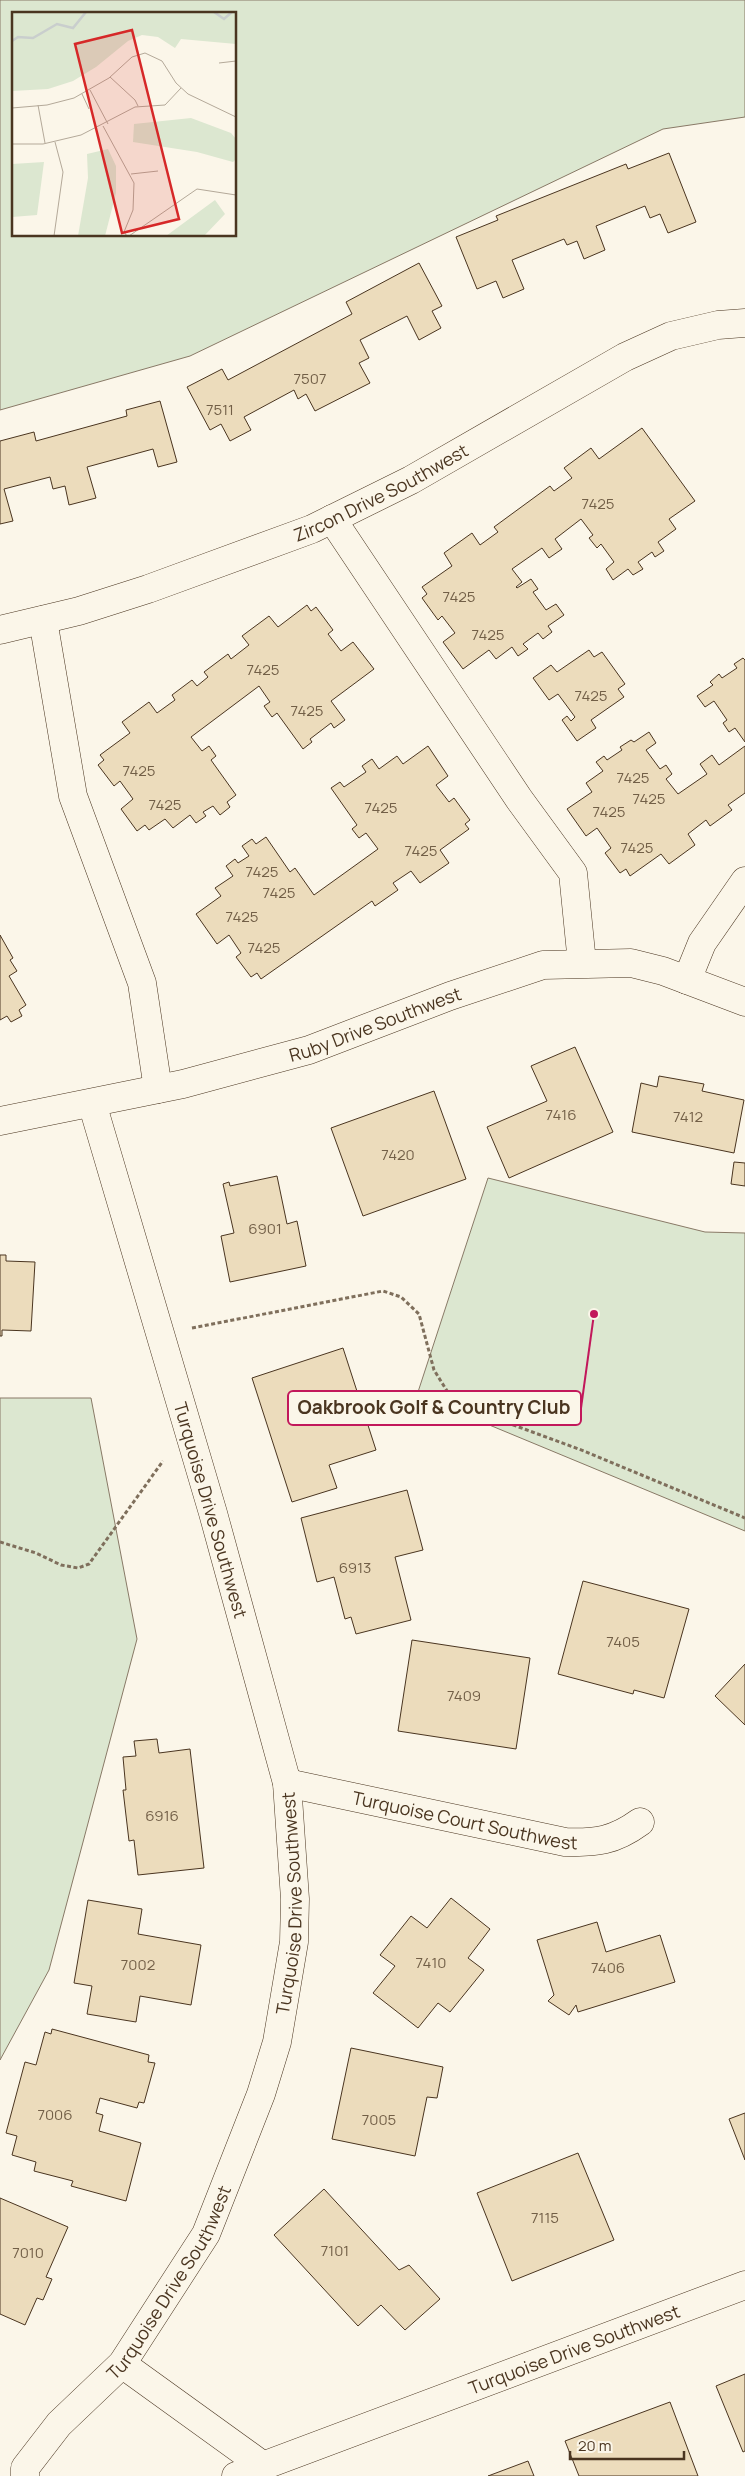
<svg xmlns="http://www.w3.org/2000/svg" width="745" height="2476" font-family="Manrope,sans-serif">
<rect width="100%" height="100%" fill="#fbf6e9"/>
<path fill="#dce7d0" stroke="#887966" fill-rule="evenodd" d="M0,0H745V117L663,129L190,356L0,410ZM14,14H235V235H14Z
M488,1178L705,1232L745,1233V1531L417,1395Z
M0,1398H91L137,1639L49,1970L0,2060Z"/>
<path fill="#ecdcbc" stroke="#4a3520" d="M669,153L696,222L668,233L660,214L650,218L645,206L596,226L605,250L584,259L577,241L567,245L564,239L512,260L524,289L503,298L496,281L477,289L456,237L498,220L496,216L626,164L628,169Z
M419,263L442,306L432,311L441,328L419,340L407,316L360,340L369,358L359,363L370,383L315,411L306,394L298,399L294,390L244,417L251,430L230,441L221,424L210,430L187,387L222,369L228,380L352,314L346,302Z
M160,401L177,462L158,467L153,449L87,467L96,498L69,505L65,486L53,489L50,477L4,489L13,521L0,524V441L34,432L36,441L127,416L126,410Z
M642,428L695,501L669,519L676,529L658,542L664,551L655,557L652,552L638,562L643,569L633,575L628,569L613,580L606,569L614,562L601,544L597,548L589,538L593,535L581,519L555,539L562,549L549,558L542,548L512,569L522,582L516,587L517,588L531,579L538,589L533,592L546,610L556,604L564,615L548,626L552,632L543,639L538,633L523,644L528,649L518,656L512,647L496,659L489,650L463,669L443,642L455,633L442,616L438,620L422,598L427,594L422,587L452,566L444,553L472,533L480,545L498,532L494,527L550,486L554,491L572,478L564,468L591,448L599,459Z
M307,605L311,611L316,607L333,630L328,634L341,651L353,642L374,669L331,701L345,720L334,728L331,723L310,739L312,742L303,749L277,713L272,717L264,706L270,702L259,686L191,737L202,751L209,746L216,756L211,760L236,795L227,802L230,807L220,815L213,806L203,812L206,816L196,823L190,815L173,828L165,819L149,830L145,825L137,831L121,809L133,799L120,781L114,786L98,765L104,760L100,755L130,733L122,722L149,702L157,713L175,700L172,695L192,680L197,686L208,677L204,672L228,654L231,659L249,645L242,636L269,616L278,627Z
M589,650L594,657L602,652L625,684L618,689L624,697L591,720L596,728L577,741L562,720L567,716L571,721L575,717L558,694L549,700L533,678L551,665L557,672Z
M743,658L745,660V742L735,728L729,732L723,723L727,720L714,701L705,707L697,696L713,685L710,682L719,674L722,678L737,668L734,664Z
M649,732L656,743L646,750L660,769L666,765L672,774L666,779L678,794L707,774L700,764L712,755L719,765L745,746V793L728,805L732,810L710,826L706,820L688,834L695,845L669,864L661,854L630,876L626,869L620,873L605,853L611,848L597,828L586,836L567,809L592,792L586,783L603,771L596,762L604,756L607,760L622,750L620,747L631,740L634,742Z
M428,746L448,776L436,785L449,802L454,798L470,820L465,824L469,829L440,850L449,863L420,883L411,871L393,883L398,890L375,906L372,901L261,979L257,973L251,977L236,957L241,953L229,935L217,944L196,914L221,896L215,888L233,876L226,866L235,859L238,863L249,856L242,846L252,839L256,844L266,837L290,872L295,868L314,895L378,849L366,833L359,838L352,829L357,825L331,788L340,782L344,787L366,772L362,766L372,759L379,769L397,756L403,764Z
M0,935L13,958L10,960L17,971L9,976L26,1005L19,1010L22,1016L11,1022L7,1016L0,1020Z
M575,1047L613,1132L509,1178L487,1127L547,1101L531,1066Z
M659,1076L704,1084L702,1091L744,1100L734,1153L632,1132L641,1083L657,1087Z
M434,1091L466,1179L363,1216L331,1128Z
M734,1162L745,1163V1186L731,1184Z
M277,1176L287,1224L297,1221L306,1266L230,1282L221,1236L234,1233L223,1184L229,1182L230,1186Z
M0,1255H6V1261L35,1262L31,1331L2,1330V1336H0Z
M343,1348L376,1450L329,1465L337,1488L292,1502L252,1378Z
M407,1490L423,1550L395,1557L411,1620L356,1634L351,1617L345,1619L334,1577L317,1582L301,1518Z
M583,1581L689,1609L664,1698L634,1690L633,1694L558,1674Z
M412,1640L530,1658L516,1749L398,1731Z
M745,1664V1725L715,1696Z
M157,1739L159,1753L190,1749L204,1868L138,1875L134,1840L129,1841L123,1790H126L123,1757L136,1756L134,1741Z
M451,1898L490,1929L468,1958L484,1970L450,2012L438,2003L418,2028L373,1993L395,1966L380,1955L411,1916L427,1928Z
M88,1900L142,1909L138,1934L201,1945L191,2005L140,1996L136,2022L87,2014L92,1986L74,1983Z
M597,1922L606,1952L660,1935L675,1982L578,2012L576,2005L569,2015L548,2001L554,1995L537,1940Z
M52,2029L149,2055L148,2062L155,2063L144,2103L139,2102L137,2108L100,2098L96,2113L103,2115L99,2131L141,2143L126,2201L71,2186L73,2181L34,2171L36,2162L12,2155L17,2136L6,2133L25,2062L36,2065L45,2032L51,2034Z
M351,2048L443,2067L437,2098L427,2097L415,2156L332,2139Z
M745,2113V2160L729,2119Z
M578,2153L614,2240L512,2281L477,2193Z
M324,2189L399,2270L409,2265L440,2299L405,2330L381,2305L358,2326L274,2235Z
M0,2198L68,2227L46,2277L52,2279L43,2300L37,2298L25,2325L0,2314Z
M745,2374V2451L743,2452L716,2386Z
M670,2402L698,2476H579L565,2441Z
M528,2461L534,2476H488Z"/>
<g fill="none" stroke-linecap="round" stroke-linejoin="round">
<g stroke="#4a3520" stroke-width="29">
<g id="minor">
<path d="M332,519L519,799L573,873L582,963"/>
<path d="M43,620L73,796L142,983L158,1089"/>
<path id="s1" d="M0,630L79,611L148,589L312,529L411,480L625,357L671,336L718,325L745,323"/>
<path d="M687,980L702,943L745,881"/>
<path id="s2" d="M0,1121L183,1084L309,1050L450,996L543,965L631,963L663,971L745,1002"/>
<path id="s3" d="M287,1783L565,1842C596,1843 614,1841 640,1822"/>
<path d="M122,2364L262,2465"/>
<path id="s4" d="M25,2476V2468L59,2424L122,2364L206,2234L261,2094L277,2042L294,1942L295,1899L287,1783L213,1513L92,1103"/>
<path id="s5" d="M236,2476L745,2285"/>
</g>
</g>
<path stroke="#7f6f5c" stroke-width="3" stroke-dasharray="4 2.5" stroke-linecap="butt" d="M192,1328L383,1291L401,1297L419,1314L434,1370L452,1399L470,1409L584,1451L745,1518
M0,1542L36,1553L61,1565L78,1568L89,1564L163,1461"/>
<use href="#minor" stroke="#fbf6e9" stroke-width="28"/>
</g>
<g text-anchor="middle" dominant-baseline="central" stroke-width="4" stroke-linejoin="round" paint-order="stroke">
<g font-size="15" fill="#725f47">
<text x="310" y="378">7507</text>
<text x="220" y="409">7511</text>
<text x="598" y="503">7425</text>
<text x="459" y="596">7425</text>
<text x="488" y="634">7425</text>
<text x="263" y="669">7425</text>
<text x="591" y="695">7425</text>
<text x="307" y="710">7425</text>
<text x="139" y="770">7425</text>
<text x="633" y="777">7425</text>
<text x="649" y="798">7425</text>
<text x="165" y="804">7425</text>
<text x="381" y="807">7425</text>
<text x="609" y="811">7425</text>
<text x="637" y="847">7425</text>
<text x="421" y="850">7425</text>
<text x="262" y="871">7425</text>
<text x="279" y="892">7425</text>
<text x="242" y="916">7425</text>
<text x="264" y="947">7425</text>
<text x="561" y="1114">7416</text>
<text x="688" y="1116">7412</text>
<text x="398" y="1154">7420</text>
<text x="265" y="1228">6901</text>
<text x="355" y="1567">6913</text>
<text x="623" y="1641">7405</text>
<text x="464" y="1695">7409</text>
<text x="162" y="1815">6916</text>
<text x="431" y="1962">7410</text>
<text x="138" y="1964">7002</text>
<text x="608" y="1967">7406</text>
<text x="55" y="2114">7006</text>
<text x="379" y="2119">7005</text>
<text x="545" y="2217">7115</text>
<text x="335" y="2250">7101</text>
<text x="28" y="2252">7010</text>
</g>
<g font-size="18" fill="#4a3520" stroke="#fbf6e9">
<text stroke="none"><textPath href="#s1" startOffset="406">Zircon Drive Southwest</textPath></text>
<text stroke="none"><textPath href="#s2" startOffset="388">Ruby Drive Southwest</textPath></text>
<text transform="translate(211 1510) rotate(74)">Turquoise Drive Southwest</text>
<text stroke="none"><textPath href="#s3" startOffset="182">Turquoise Court Southwest</textPath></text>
<text stroke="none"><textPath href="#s4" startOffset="650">Turquoise Drive Southwest</textPath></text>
<text stroke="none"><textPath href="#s4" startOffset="245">Turquoise Drive Southwest</textPath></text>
<text stroke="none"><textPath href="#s5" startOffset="361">Turquoise Drive Southwest</textPath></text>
</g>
</g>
<g transform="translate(12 12)">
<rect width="224" height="224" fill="#fbf6e9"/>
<path d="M0,0H224V32L169,27L163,36L146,25L130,23L116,29L84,55L61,69L36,77L0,79ZM179,106L219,121L224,127V147L221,150L185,140L121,130L122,112ZM96,137L104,154V181L93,224H66L76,166L75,142ZM32,150L25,203L0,205V152ZM203,188L213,202L192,224H154Z" fill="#dce7d0"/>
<path fill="none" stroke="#c9cecd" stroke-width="2.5" d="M202,0L212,7L220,0M0,29L6,25L21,26L45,12L61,16L74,0"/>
<path fill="none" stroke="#b4a999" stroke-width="1" d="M207,51L224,49M98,65L123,88L126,94M78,78L96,112M70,82L77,97M26,93L33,131M0,96L35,93L62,86L97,66L120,45L133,41L150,49L164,71L176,82L224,105M91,114L122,171L121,198L112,220L115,224M0,132H31L69,123L123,95L153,93L169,76M119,162L146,159M42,224L51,160L43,130M117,224L185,177L224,183"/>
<path fill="#d62828" fill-opacity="0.15" stroke="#d62828" stroke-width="2.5" d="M120,18L167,207L110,221L63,32Z"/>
<rect width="224" height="224" fill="none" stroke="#4a3520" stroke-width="2.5"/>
</g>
<path fill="none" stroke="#c2185b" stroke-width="2" d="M594 1314L581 1408"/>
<circle fill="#c2185b" stroke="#fbf6e9" stroke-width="2" cx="594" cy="1314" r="5"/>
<rect fill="#fbf6e9" stroke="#c2185b" stroke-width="2" x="288" y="1391" width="293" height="34" rx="5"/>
<g font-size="19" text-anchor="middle" font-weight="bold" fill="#4a3520">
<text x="434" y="1414">Oakbrook Golf &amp; Country Club</text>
</g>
<path d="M570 2451v8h114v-8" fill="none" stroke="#4a3520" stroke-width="2.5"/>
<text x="578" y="2451" font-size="15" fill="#4a3520" stroke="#fbf6e9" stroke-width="4" paint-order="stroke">20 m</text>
</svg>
